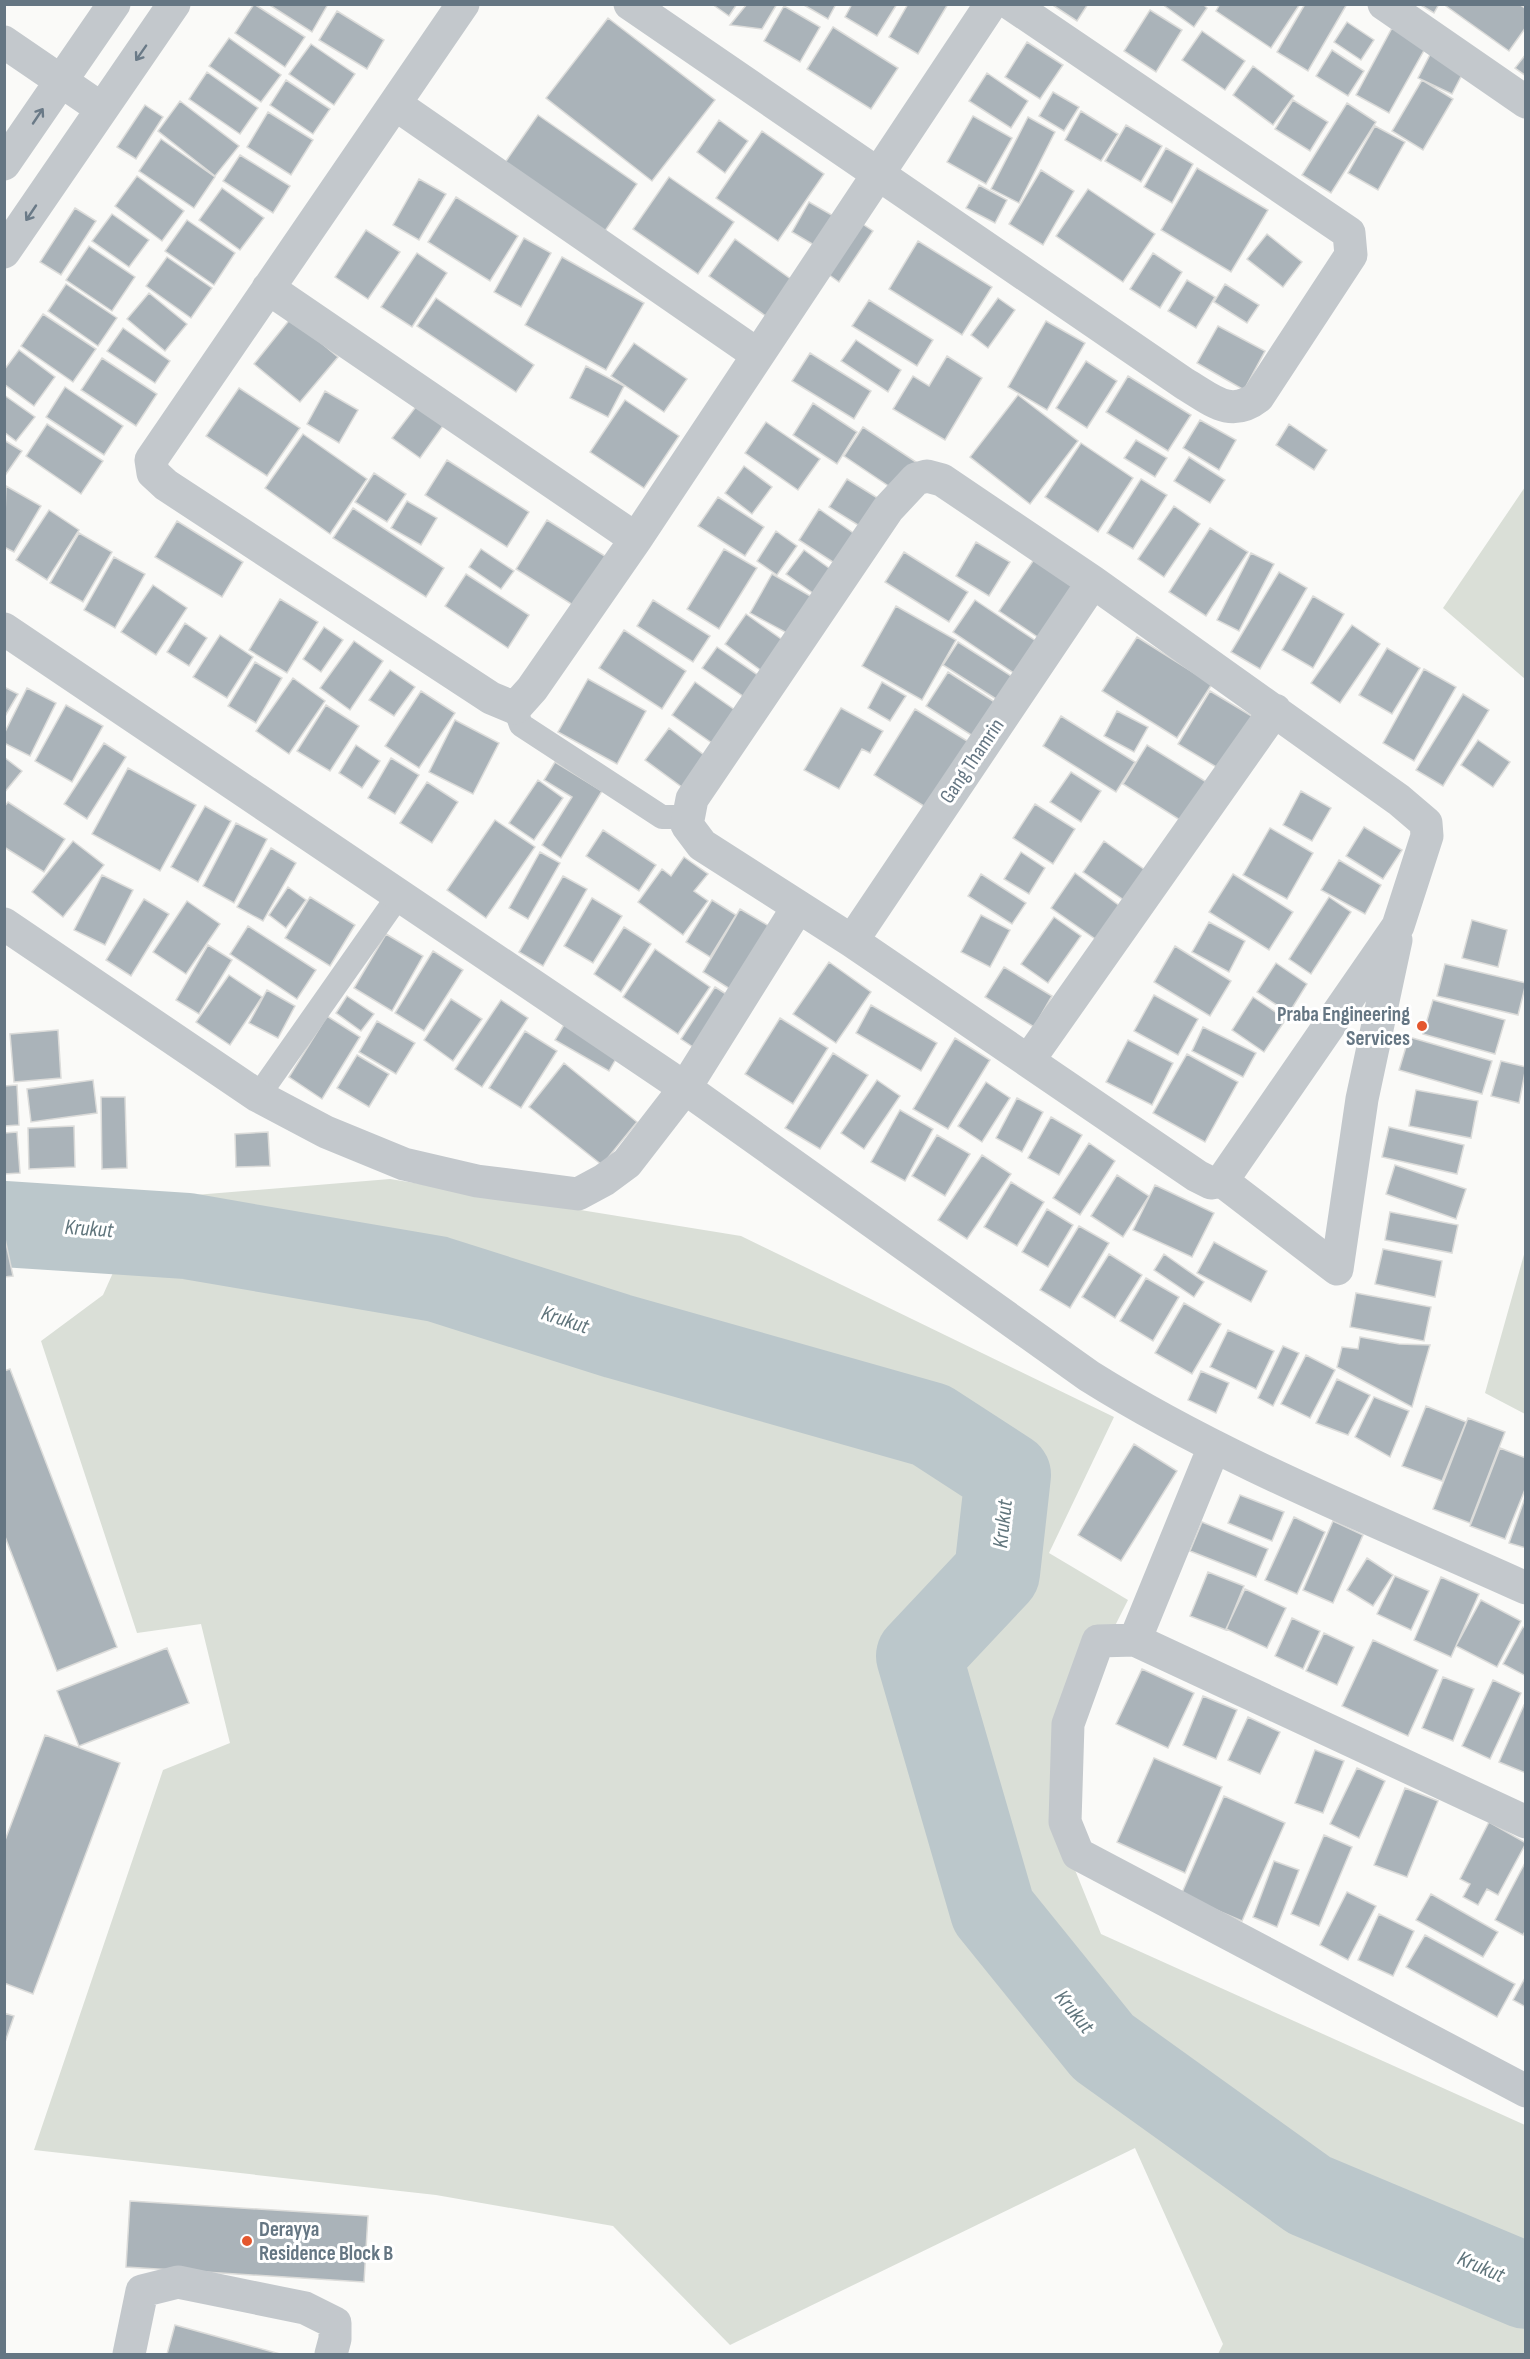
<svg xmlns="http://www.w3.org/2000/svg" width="1530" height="2359" font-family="'Sofia Sans Condensed',sans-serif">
<rect width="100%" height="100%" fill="#fafaf8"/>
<path fill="#dadfd7" d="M1525,487V679L1443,608Z
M390,1179L741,1236L1114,1417L1049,1553L1128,1600L1068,1719L1056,1823L1101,1934L1525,2125V2354H1218L1223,2344L1135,2148L730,2345L613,2226L436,2195L34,2150L163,1770L230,1743L201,1624L137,1633L41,1341L103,1295L146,1199Z
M1525,1251V1414L1485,1393Z"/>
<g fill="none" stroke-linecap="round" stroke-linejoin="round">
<path stroke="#bbc7cb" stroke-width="86" d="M4,1224L187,1236L437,1279L617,1336L931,1425L1008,1475L997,1573L919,1656L993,1911L1103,2047L1309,2195L1526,2286"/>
</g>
<path fill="#aab3b9" stroke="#dcdcda" stroke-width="1.5" d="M254,4L305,37L285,67L235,33Z
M268,4H328L312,32Z
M712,4H737L729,16Z
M747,4H777L762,29L730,25Z
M802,4H836L828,19Z
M852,4H897L877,36L845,17Z
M908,4H948L918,54L889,37Z
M1051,4H1088L1077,21Z
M1162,4H1203L1207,8L1194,27Z
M1220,4H1300L1271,48L1216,11Z
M1305,4H1347L1308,71L1277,52Z
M1419,4H1439L1434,13Z
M1447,4H1519L1526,9V27L1509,51L1446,6Z
M784,6L820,27L800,62L764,41Z
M1150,10L1182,30L1156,72L1124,51Z
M337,11L384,40L367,69L319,40Z
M608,18L715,100L652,181L546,98Z
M1347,22L1374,40L1361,60L1334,42Z
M833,27L898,68L871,109L807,69Z
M1392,28L1427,45L1389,113L1356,95Z
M1202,31L1245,61L1225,90L1182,60Z
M229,38L281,75L261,102L209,66Z
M1027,42L1063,65L1040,99L1005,77Z
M311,44L355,74L334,105L289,74Z
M1434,47L1468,63L1452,94L1418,78Z
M1332,50L1364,71L1348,96L1316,76Z
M1526,54V76L1515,68Z
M1253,66L1294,96L1273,125L1233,95Z
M207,72L258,108L240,134L189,99Z
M987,73L1028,101L1011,128L969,101Z
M286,80L330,109L313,134L270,105Z
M1422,80L1453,99L1423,150L1392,131Z
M1053,92L1079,107L1064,131L1039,116Z
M1293,100L1328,122L1310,151L1275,129Z
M180,101L239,146L215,176L158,131Z
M1347,103L1376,122L1331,193L1302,175Z
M145,105L163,117L136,159L117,147Z
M1081,111L1118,134L1101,161L1065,140Z
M268,112L313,140L291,175L247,147Z
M538,115L637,184L603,234L504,164Z
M973,116L1012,138L986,184L947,162Z
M1028,117L1055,132L1019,203L991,189Z
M719,120L748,141L725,173L697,152Z
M1126,125L1162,146L1141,182L1105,161Z
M1375,126L1405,142L1378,190L1348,173Z
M762,131L824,174L778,241L716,198Z
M161,139L215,177L194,208L139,171Z
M1166,148L1193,164L1172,203L1144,187Z
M240,155L290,186L273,213L223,181Z
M1197,168L1268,210L1231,272L1161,230Z
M1041,170L1074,191L1043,245L1009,224Z
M137,176L184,211L162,241L115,206Z
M669,177L734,222L698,274L633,229Z
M419,179L446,194L419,240L393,225Z
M979,185L1007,200L995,223L966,208Z
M222,188L264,218L240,250L199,220Z
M1088,189L1155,234L1123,282L1056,236Z
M456,197L518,236L490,281L428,242Z
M809,202L837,218L819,248L792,232Z
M75,208L96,221L61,275L40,262Z
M112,214L149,240L129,267L92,241Z
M855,219L873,231L839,282L821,269Z
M187,220L235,253L214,285L165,251Z
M366,230L400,252L368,299L335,277Z
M1267,234L1302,262L1283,287L1247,259Z
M524,238L551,253L521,307L494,292Z
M735,239L795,282L770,319L709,276Z
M918,241L992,287L962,335L889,289Z
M89,246L135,277L112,311L66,280Z
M417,253L447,273L412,327L381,307Z
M1153,253L1182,272L1160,308L1130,289Z
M167,257L212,288L191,318L146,286Z
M562,257L644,303L606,370L525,325Z
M1187,280L1215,297L1196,328L1168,311Z
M66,284L117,318L98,346L48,311Z
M1225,284L1259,305L1247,323L1214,302Z
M149,293L187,324L165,351L127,319Z
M436,298L534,365L516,392L417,326Z
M998,298L1015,310L988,348L971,335Z
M869,300L933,340L917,366L852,326Z
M43,314L96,349L73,382L21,346Z
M291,318L338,357L300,402L254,364Z
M1046,321L1085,343L1047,410L1008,387Z
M1218,326L1265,351L1244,390L1197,363Z
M123,328L170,361L155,383L107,351Z
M856,340L901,370L888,392L841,361Z
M634,343L687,379L664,412L611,376Z
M19,350L55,377L34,406L4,384V370Z
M810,353L871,391L854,419L792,381Z
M947,356L982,378L945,440L893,409L913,376L929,386Z
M102,358L157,394L136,426L81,390Z
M1086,361L1117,381L1087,428L1056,408Z
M586,366L624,386L608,417L570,398Z
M1128,376L1191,415L1168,451L1106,412Z
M65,387L123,426L104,455L46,417Z
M239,388L300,428L267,476L206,436Z
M325,391L358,410L339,443L307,424Z
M4,395L35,417L16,441L4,432Z
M1018,395L1078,441L1030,504L970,457Z
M625,400L679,436L644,488L590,452Z
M813,403L857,432L837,464L793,435Z
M418,404L445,423L420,458L392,438Z
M1200,420L1236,440L1219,470L1183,448Z
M766,422L820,459L798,490L745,453Z
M47,424L103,461L81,494L26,456Z
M1289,424L1327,450L1314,470L1276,445Z
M863,427L919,464L899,493L844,456Z
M303,434L367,479L330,534L265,488Z
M4,440L22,451L4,477Z
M1136,440L1167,458L1155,477L1124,458Z
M1081,443L1133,478L1098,532L1045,497Z
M1189,457L1225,480L1210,503L1174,481Z
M447,460L529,512L507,547L425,495Z
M744,466L772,487L752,514L725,493Z
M374,473L406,494L387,522L355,502Z
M847,479L884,502L866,530L829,507Z
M1141,479L1167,495L1133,549L1107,533Z
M6,486L41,506L14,552L4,547Z
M718,497L764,527L745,556L698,526Z
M407,501L437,518L421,545L391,528Z
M1174,506L1200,524L1164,577L1138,559Z
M353,508L444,568L426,597L333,538Z
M819,509L859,537L839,566L799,540Z
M49,510L79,530L47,580L16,560Z
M547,520L608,558L576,607L516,569Z
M177,521L243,562L222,597L155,557Z
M1210,528L1248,552L1206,616L1169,592Z
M776,531L797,546L777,575L757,561Z
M79,533L112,552L83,602L50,583Z
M976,542L1010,562L989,596L956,576Z
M481,549L514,571L501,589L469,567Z
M724,549L757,568L719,629L687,609Z
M804,550L840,576L824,601L786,574Z
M904,552L968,592L949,622L885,582Z
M1251,553L1274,564L1239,631L1217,620Z
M114,557L145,574L115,628L84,610Z
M1035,558L1083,590L1048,644L999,611Z
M1279,572L1307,588L1260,669L1231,652Z
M466,574L529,615L508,648L445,606Z
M772,574L819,601L798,639L750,613Z
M153,585L187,608L156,655L121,632Z
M1313,596L1344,614L1313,668L1282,650Z
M280,599L318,622L287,673L249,650Z
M653,600L710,636L693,662L637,626Z
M975,600L1045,647L1024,680L953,632Z
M896,606L956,640L922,700L862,666Z
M746,614L791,646L770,677L725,644Z
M185,623L207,638L189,666L167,652Z
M1352,625L1380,644L1340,703L1311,683Z
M324,627L343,640L321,672L303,659Z
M624,630L686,671L662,709L599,668Z
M220,635L253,657L227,698L193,677Z
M1137,637L1212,684L1177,738L1102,691Z
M354,641L383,661L350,710L320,688Z
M958,642L1022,683L1007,706L943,665Z
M717,647L768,682L753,703L702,668Z
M1387,648L1420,668L1392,714L1359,695Z
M255,662L282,678L256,723L228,706Z
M1424,669L1456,687L1414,761L1383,743Z
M390,670L415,687L394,716L369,700Z
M948,672L1004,708L982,742L926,706Z
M293,678L325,701L289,754L256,731Z
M588,679L646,711L617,764L558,732Z
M695,682L745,717L722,750L672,715Z
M882,682L906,696L890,721L868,708Z
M4,687L18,694L4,718Z
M27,688L56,703L30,756L4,743V734Z
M421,691L455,713L419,768L385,746Z
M1210,691L1260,721L1228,774L1178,744Z
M1463,694L1489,710L1443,786L1416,770Z
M66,705L103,726L72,782L35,761Z
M326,705L359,726L330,771L297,751Z
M841,708L883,731L870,753L862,749L839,789L804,770Z
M915,709L977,747L935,813L874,775Z
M1117,711L1148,727L1134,752L1104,736Z
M1061,716L1135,762L1116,792L1043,746Z
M455,720L499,743L473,794L429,772Z
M669,728L713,762L690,793L645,760Z
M1478,740L1510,762L1493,787L1461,765Z
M104,743L126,757L87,819L64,804Z
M356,745L380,761L362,788L339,773Z
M1147,745L1216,788L1191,827L1123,784Z
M4,757L22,771L4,793Z
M391,758L419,775L395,814L368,798Z
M555,762L602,791L561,858L542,845L572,797L544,780Z
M128,768L196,805L160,871L92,834Z
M1071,772L1101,791L1081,822L1050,802Z
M538,780L563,798L534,840L509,823Z
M427,782L458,802L432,843L400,823Z
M1301,791L1331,808L1312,841L1283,825Z
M8,802L65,839L44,872L4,847V807Z
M1035,804L1075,829L1053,864L1013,838Z
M205,806L231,821L198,882L171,867Z
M495,820L535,847L486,918L447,890Z
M236,823L267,839L234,903L203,886Z
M1364,827L1402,850L1383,879L1346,856Z
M1270,828L1313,853L1287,899L1243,875Z
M603,830L656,865L639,891L586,856Z
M73,841L104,865L63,917L32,892Z
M1104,841L1155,877L1134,907L1083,872Z
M271,848L296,863L263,921L237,907Z
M540,852L560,863L528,919L509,908Z
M1021,852L1045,868L1029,894L1004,879Z
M684,857L708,874L694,891L708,901L683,935L638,902L662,869L671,876Z
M1339,860L1381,885L1365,914L1321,890Z
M1075,873L1128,912L1104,945L1051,908Z
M981,874L1026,903L1012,924L968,896Z
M1233,874L1293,912L1269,950L1209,912Z
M102,875L133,890L105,945L74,930Z
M563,876L587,889L543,966L519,952Z
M288,887L306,900L286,928L269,915Z
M310,897L355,925L330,966L285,938Z
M1329,897L1351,912L1311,974L1289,959Z
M592,898L622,916L593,963L564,946Z
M144,899L169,914L131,976L106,960Z
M712,900L736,915L710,957L686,942Z
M187,901L220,924L186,974L153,952Z
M740,909L779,932L741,996L703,972Z
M981,915L1010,930L990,967L961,952Z
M1054,917L1081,936L1048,983L1021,964Z
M1472,920L1507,930L1498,967L1462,958Z
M1209,922L1245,941L1229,972L1192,952Z
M248,926L316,970L297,999L230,954Z
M624,927L651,944L621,992L594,974Z
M386,934L423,956L392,1011L354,988Z
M208,945L232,960L199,1014L176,1000Z
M1175,946L1231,981L1210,1016L1154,982Z
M655,949L710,987L678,1034L623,997Z
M433,951L463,970L424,1031L395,1013Z
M829,962L871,992L836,1043L793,1014Z
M1276,963L1307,984L1289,1013L1257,992Z
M1445,964L1526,983L1518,1015L1437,996Z
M1004,967L1052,996L1034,1027L985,997Z
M229,975L262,997L230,1045L196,1022Z
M715,987L737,1001L702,1053L681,1039Z
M267,990L295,1006L278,1038L249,1023Z
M1154,995L1198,1019L1178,1055L1134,1031Z
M347,996L374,1014L361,1031L336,1013Z
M1253,997L1286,1019L1264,1052L1232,1030Z
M451,999L482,1019L453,1061L424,1040Z
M501,1000L528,1018L482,1087L455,1069Z
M1433,1000L1505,1020L1495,1054L1423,1034Z
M871,1005L937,1043L921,1071L856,1033Z
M327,1016L360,1037L322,1099L289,1077Z
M568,1018L621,1050L609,1071L555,1040Z
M780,1018L828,1048L793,1104L745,1074Z
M377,1021L415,1043L396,1074L359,1052Z
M1203,1027L1256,1053L1243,1077L1192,1051Z
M58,1030L61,1078L14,1082L10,1034Z
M525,1031L557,1051L521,1108L489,1088Z
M1409,1037L1492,1061L1482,1094L1399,1070Z
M955,1038L990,1060L948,1129L913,1109Z
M1128,1040L1173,1063L1152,1105L1106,1082Z
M833,1053L868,1075L820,1149L785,1128Z
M1187,1054L1238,1082L1205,1142L1153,1113Z
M357,1055L389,1074L369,1107L337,1088Z
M1501,1061L1526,1067L1519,1103L1491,1096Z
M564,1063L637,1122L602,1165L529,1107Z
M93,1080L97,1113L31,1122L27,1089Z
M877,1080L900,1096L864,1149L841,1133Z
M986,1082L1010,1098L982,1142L958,1126Z
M17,1085L19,1125L4,1126V1086Z
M1416,1090L1478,1101L1471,1138L1409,1126Z
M101,1097H125L127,1168L102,1169Z
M1017,1098L1043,1112L1022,1152L996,1138Z
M900,1110L933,1129L905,1181L871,1162Z
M1051,1117L1082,1135L1059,1175L1028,1158Z
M74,1126L75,1167L29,1169L28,1128Z
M1389,1127L1464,1145L1457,1174L1382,1157Z
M17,1132L20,1173L4,1174V1133Z
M268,1132L270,1166L236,1167L235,1134Z
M937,1135L970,1154L945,1196L912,1176Z
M1089,1143L1115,1161L1080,1215L1053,1198Z
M982,1155L1011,1174L967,1239L938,1220Z
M1395,1165L1466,1189L1456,1219L1386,1194Z
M1117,1175L1149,1196L1123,1237L1091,1216Z
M1011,1182L1044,1202L1017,1246L984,1227Z
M1155,1185L1214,1213L1192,1257L1133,1230Z
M1047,1209L1073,1225L1048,1267L1022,1252Z
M1390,1212L1458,1225L1452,1253L1385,1240Z
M1079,1226L1109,1243L1070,1308L1040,1290Z
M4,1234L13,1276L4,1277Z
M1214,1242L1267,1271L1251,1302L1197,1273Z
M1383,1249L1442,1261L1435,1297L1375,1284Z
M1109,1254L1142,1275L1115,1318L1082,1297Z
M1164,1254L1204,1282L1194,1297L1154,1270Z
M1146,1278L1179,1297L1153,1341L1120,1321Z
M1356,1293L1431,1307L1424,1341L1350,1327Z
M1184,1303L1221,1324L1192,1374L1155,1353Z
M1228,1330L1274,1351L1256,1389L1210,1367Z
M1360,1337L1399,1344L1430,1345L1412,1407L1337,1367L1342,1347L1358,1349Z
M1283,1346L1299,1353L1273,1406L1258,1398Z
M1306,1355L1335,1370L1310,1418L1281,1404Z
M10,1369L117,1647L57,1671L4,1534V1371Z
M1201,1371L1229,1383L1216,1413L1188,1400Z
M1337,1379L1370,1395L1348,1435L1316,1423Z
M1374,1397L1409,1411L1390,1457L1355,1437Z
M1426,1406L1466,1422L1442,1481L1402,1466Z
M1468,1418L1505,1432L1470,1523L1433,1509Z
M1134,1444L1177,1471L1121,1561L1078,1535Z
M1500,1448L1526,1458V1487L1505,1539L1470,1526Z
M1240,1495L1284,1512L1272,1541L1228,1523Z
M1526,1495V1548L1509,1543Z
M1294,1517L1325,1532L1297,1594L1265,1580Z
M1333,1521L1363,1535L1333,1603L1303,1590Z
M1202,1522L1268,1549L1256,1577L1190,1551Z
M1367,1558L1393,1575L1373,1606L1347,1590Z
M1208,1572L1244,1586L1226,1630L1190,1616Z
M1395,1576L1429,1591L1411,1630L1377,1614Z
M1441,1577L1479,1594L1451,1657L1414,1640Z
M1245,1589L1286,1608L1267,1648L1226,1629Z
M1481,1600L1521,1621L1497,1667L1456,1646Z
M1292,1618L1320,1631L1303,1669L1275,1656Z
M1523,1627L1526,1629V1676L1503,1664Z
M1324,1633L1354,1647L1337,1685L1306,1671Z
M1373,1640L1438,1670L1408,1736L1342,1706Z
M167,1648L189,1703L79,1746L57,1691Z
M1142,1669L1194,1693L1168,1748L1116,1724Z
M1443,1677L1474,1689L1453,1741L1422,1728Z
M1493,1680L1521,1693L1490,1759L1462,1746Z
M1203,1696L1237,1710L1216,1759L1183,1745Z
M1524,1705H1526V1773L1499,1762Z
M1248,1717L1280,1732L1260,1774L1228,1760Z
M45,1735L120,1763L33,1994L4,1983V1843Z
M1315,1750L1344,1761L1323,1813L1295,1803Z
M1154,1758L1222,1787L1185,1873L1117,1842Z
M1357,1768L1385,1781L1359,1838L1330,1824Z
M1405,1788L1438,1801L1407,1877L1374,1865Z
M1224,1796L1285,1823L1242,1921L1181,1895Z
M1489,1822L1526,1843L1498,1895L1487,1889L1478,1905L1463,1897L1470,1884L1460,1879Z
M1324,1835L1352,1847L1319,1926L1291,1914Z
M1274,1861L1299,1870L1277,1927L1253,1917Z
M1526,1861V1930L1523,1935L1495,1920Z
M1347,1892L1376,1906L1348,1960L1320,1945Z
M1431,1894L1498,1932L1483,1957L1416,1920Z
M1379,1914L1414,1931L1393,1976L1358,1960Z
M1425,1935L1515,1984L1497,2017L1406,1967Z
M1526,1976V2007L1513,2000Z
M4,2013L14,2016L4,2045Z
M130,2201L368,2216L364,2282L126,2267Z
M175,2325L280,2354H167Z"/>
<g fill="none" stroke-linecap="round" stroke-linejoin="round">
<path stroke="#c3c8cc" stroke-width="24" d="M515,708L521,725L662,817H688
M258,1096L399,895"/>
<path stroke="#c3c8cc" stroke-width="33" d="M463,4L151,460L153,473L166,485L491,698L515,708L532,689L636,539L991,4
M630,4L1185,384C1211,399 1230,419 1258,397L1351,255L1349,233L1011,4
M1384,4L1526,102
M4,42L102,109
M395,104L758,355
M4,164L114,4
M4,252L174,4
M268,288L636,539
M927,476L942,480L1093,582L1399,800L1426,823L1427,836L1398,926L1222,1181L1211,1183L1197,1176L852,941L702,845L687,825L692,799L888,509L916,479Z
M4,629L685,1088L1089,1376C1226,1462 1378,1521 1526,1588
M4,924L258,1096L326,1132L404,1164L477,1181L578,1194L604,1180L627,1163L685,1088L798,907
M852,941L1093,582
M1028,1061L1275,710
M1222,1181L1337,1269L1362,1099L1396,940
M1135,1640L1214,1447
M1526,1822L1135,1640L1098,1641L1068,1724L1065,1822L1078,1854L1526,2091
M129,2354L142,2291L178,2282L305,2308L335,2323V2339L331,2354"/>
</g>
<defs><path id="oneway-shaft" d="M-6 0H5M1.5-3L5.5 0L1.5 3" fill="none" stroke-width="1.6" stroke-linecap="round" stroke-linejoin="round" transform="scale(1.5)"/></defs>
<g stroke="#6a7a87">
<use href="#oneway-shaft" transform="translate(141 53) rotate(125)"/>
<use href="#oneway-shaft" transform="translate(38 116) rotate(-56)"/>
<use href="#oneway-shaft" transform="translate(31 213) rotate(124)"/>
</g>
<g fill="#e4572e" stroke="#fff" stroke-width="2">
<circle cx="1422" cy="1026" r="6"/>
<circle cx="247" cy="2241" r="6"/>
</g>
<g text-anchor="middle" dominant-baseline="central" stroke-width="6" stroke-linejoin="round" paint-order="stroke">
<g font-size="21" fill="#657683" stroke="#fff">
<text transform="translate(972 761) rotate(-56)">Gang Thamrin</text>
</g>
<g font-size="21" font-weight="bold" fill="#657683" stroke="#fff" text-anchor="end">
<text x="1410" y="1014">Praba Engineering<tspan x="1410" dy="24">Services</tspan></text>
<text x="259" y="2229" text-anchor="start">Derayya<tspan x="259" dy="24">Residence Block B</tspan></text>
</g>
<g font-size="22" font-style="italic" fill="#60757c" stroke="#fff">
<text transform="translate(89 1229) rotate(4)">Krukut</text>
<text transform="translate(565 1320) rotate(18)">Krukut</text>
<text transform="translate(1003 1524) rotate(-84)">Krukut</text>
<text transform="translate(1074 2012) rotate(51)">Krukut</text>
<text transform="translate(1481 2267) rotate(23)">Krukut</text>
</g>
</g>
<rect width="1530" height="2359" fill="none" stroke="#657683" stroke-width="12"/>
</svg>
